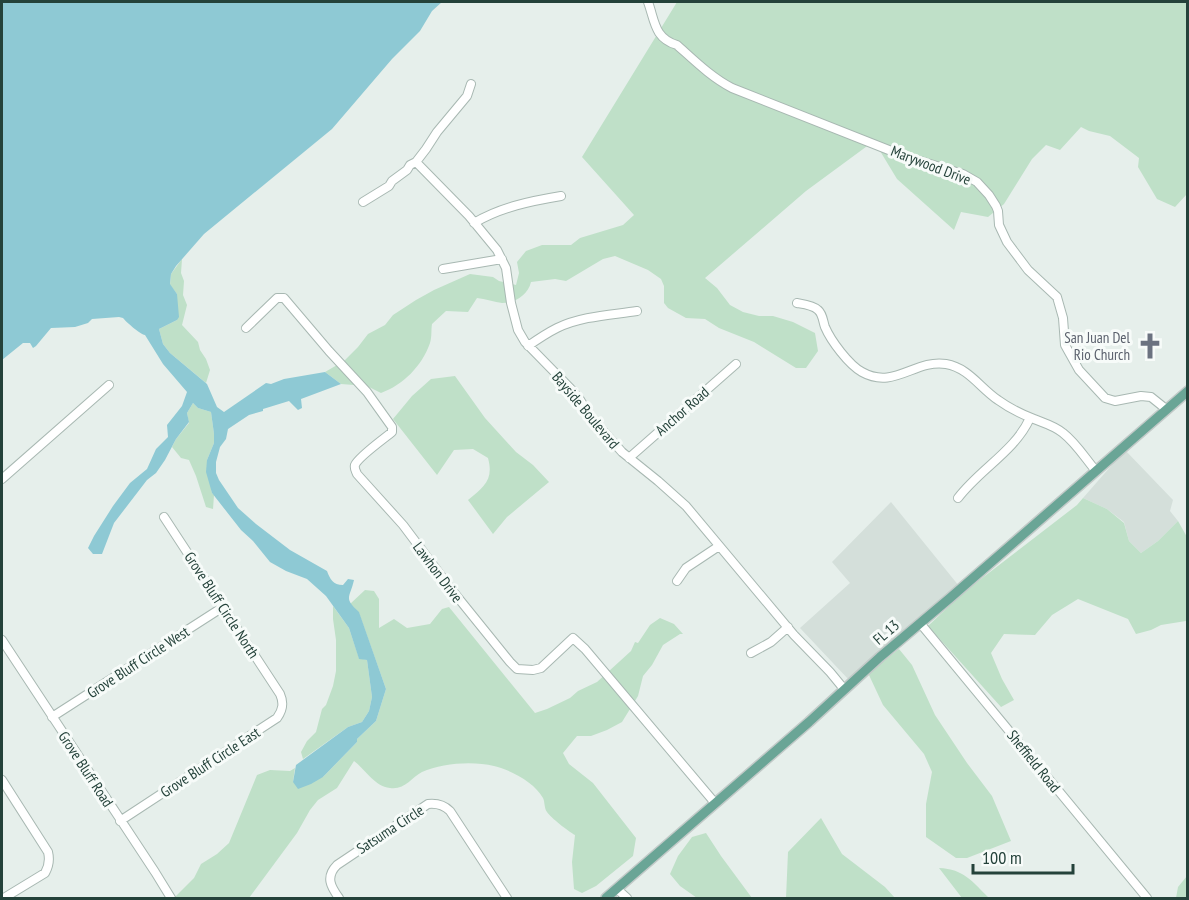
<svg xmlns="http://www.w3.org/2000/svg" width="1189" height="900" font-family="'PT Sans Narrow',sans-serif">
<rect width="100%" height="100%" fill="#e6efeb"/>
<path fill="#d4dfda" d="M1125,450L1173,500L1170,511L1178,521L1158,541L1141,553L1129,541L1124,522L1107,509L1083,498Z
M891,502L959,586L849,680L800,628L850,583L832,562Z"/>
<path fill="#bfe0c8" d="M677,2H1187V194L1175,207L1157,199L1138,167L1139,158L1110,136L1089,131L1081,127L1060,150L1046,145L1032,159L1004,204L988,217L961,212L954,230L897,179L874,141L806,191L705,278L717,288L730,305L743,312L759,316H773L793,322L815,333L818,351L806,368H796L754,342L719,328L705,319L686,318L668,308L664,303V286L661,279L648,270L615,256L603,259L566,281L555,279L531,282C528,295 515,303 502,303C495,302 485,299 477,298L468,312L446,311L432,324C431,330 432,337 430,343C422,366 403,385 381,393L367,386L341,384L325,372L344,361L358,347L368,334L385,325L393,315L416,300L434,290L470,274L493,277L499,281L516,285L519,273L517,262L526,251L542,245H571L580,238L623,225L634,215L582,157Z
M182,259L181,273L184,281L183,295L187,305L182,325L198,342L200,350L206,359L210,370L206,383L170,353L163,344L159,329L177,320V294L170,285L171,274Z
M455,376L485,418L516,452L533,465L549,482L507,517L493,534L468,500C484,487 494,480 488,458L473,449L454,450L437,475L393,419L412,396L431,379Z
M193,403L198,408L211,412L214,434V443L207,460L212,493L214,495L213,509L206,507L196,476L189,460L181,458L172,447L176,439L189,423L187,413Z
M1083,498L1107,509L1124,523L1129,541L1141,553L1158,541L1178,521L1187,537V622L1186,621L1161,625L1151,630L1136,634L1128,619L1078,599L1052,615L1035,635L1004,634L991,653L1002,679L1014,700L1001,707L928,626L964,592L1077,505Z
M365,590L374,591L379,599V628L394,619L407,628L430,624L442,609L449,607L535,713L547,709L570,698L578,691L597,682L631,651L635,642L638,643L650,625L660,618L674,624L683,634H680L663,645L652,665L643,676L638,696L622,722L607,730L591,736H577L563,753L569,764L593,783L636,838L633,856L596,886L582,893L574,889L572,862L575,835C568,831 551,818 547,812C544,808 545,802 543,798C535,783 511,770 494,766C473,761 442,763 422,772C411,778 405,790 390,788C374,786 366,770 354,761L337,788L318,800L310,810L297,833L249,898H174L194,878L201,864L217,854L229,843L257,775L270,770L290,771L295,768L293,782L323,777L357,742V739L376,721L386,689L359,613L350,604Z
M333,606L349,628L359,658L367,660L372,697L369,711L362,722L348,727L303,759L301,752L307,741L316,732L322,709L326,705L333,686L336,671V640L333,619Z
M899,649L912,665L935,715L967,763L992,796L1011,841L967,858H956L926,837V804L932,772L924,754L883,705L868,673Z
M821,818L842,854L885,887L895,898H786L788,852Z
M706,833L721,856L752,898H697L680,886L670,874L678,856L692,837Z
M939,868C964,869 973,882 989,898H962Z
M1187,876V898H1176L1178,887Z"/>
<path fill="#8ec9d4" d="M2,2H442L432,11L420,31L392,59L332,129L204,234L176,266L171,274L170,284L177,294L179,317L177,320L159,329L163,344L170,353L207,384L217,407L224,412L266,383L271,384L284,379L325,372L341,384L301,399L302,408L298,410L289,401L263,409V411L249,415L228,429L226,439L220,447L216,462V473L219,480L238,508L256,524L290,550L327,571C330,579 333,585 343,585L348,579L354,580C350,598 343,598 359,612L386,689L376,721L357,739V742L323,777L311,784L298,789L293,782L296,765L348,727L362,722L369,711L372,697L367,660L359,659L349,628L326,596L307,579L286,571L270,562L253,541L241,530L212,493L206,472L207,460L214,443V434L211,412L198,408L193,403L187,413L189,422L176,439L165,460L156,473L147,480L114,523L102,554H93L88,548L94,536L113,506L130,483L147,469L156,449L168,437L167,425L182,406L187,392L163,364L145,335C140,334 126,322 123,318L119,317L92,319L88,323L75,327L51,328L36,346L33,348L30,343H23L2,360Z"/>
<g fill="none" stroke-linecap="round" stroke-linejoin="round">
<g stroke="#a8b8b2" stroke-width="10">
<path id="minor" d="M648,2C655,21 654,38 677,45C695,61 711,77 732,88L904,156L963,174L977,182L989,195L996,206L998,211L999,225L1007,242L1028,270L1057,297L1063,318L1065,345L1079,370L1105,398L1115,401L1141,396L1151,397L1166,409
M416,162L469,216L497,250L506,268L511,303L518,330L525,342L571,389L579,398L590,416L622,452L658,481L686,506L794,635L830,672L844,689
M363,202L389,186L392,181L407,170L410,165L416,162L426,149L437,132L467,96L471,84
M474,223C501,207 531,201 561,196
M443,269L502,259
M797,303C803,304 813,305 818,310C823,314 823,322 825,327C831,341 849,365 862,372C894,390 915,359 946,364C969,368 980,388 998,400C1009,408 1021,414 1034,419C1044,423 1055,426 1063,433C1076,443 1085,458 1096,471
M246,328L277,298H284L329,351L367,392L392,427V432C385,438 358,457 355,465C354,469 356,471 357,474L403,525L451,589L510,662L517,669L533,670L541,668L573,638L585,649L715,803
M528,346C538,339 547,333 557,328C582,316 611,315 637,311
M629,458L736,364
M2,479L109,385
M958,498C980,469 1015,451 1030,418
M677,581L686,568L719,546
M920,623L1147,898
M2,640L155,872L171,898
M751,653L771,642L788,627
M52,717L223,607
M2,780L48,852C50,860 49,866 45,873L4,898
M120,821L277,718C283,710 284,703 280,694L164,517
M617,889L627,898
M339,898C331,887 325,877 337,865L428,804C437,803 444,805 450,811L507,898"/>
</g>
<g stroke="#c2cac8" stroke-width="12">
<path id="major" d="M606,898L809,722L880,657L950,598L1188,391"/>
</g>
<use href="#minor" stroke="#fff" stroke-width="8"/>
<use href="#major" stroke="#6aa596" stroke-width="9"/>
</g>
<defs>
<g id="church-bare" transform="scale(2.07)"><path d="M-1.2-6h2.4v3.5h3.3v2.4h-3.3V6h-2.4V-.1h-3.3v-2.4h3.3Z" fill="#6b7280" stroke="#f7fbf9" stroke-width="2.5" paint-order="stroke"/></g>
</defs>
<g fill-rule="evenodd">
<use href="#church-bare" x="1150" y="346"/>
</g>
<g text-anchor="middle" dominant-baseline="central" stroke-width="6" stroke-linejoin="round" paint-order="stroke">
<g font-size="15" fill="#24423a" stroke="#f7fbf9">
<text transform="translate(931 165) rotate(21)">Marywood Drive</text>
<text transform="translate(586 410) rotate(50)">Bayside Boulevard</text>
<text transform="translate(682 411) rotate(-41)">Anchor Road</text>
<text transform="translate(438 572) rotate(53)">Lawhon Drive</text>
<text transform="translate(222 605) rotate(57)">Grove Bluff Circle North</text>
<text transform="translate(886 632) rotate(-41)">FL 13</text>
<text transform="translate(138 662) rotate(-33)">Grove Bluff Circle West</text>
<text transform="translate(1034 761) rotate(51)">Sheffield Road</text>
<text transform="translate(210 762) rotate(-33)">Grove Bluff Circle East</text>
<text transform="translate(86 769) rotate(57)">Grove Bluff Road</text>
<text transform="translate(390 829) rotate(-33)">Satsuma Circle</text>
</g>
<g font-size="15" fill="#5b616d" stroke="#f7fbf9" text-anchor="end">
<text x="1130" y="337">San Juan Del<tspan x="1130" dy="17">Rio Church</tspan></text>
</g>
</g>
<rect width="1189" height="900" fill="none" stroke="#24423a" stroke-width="6"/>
<path d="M973 864v9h100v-9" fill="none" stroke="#24423a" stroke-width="3"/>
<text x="982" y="864" font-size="18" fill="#24423a" stroke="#f7fbf9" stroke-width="4.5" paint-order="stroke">100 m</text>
</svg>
